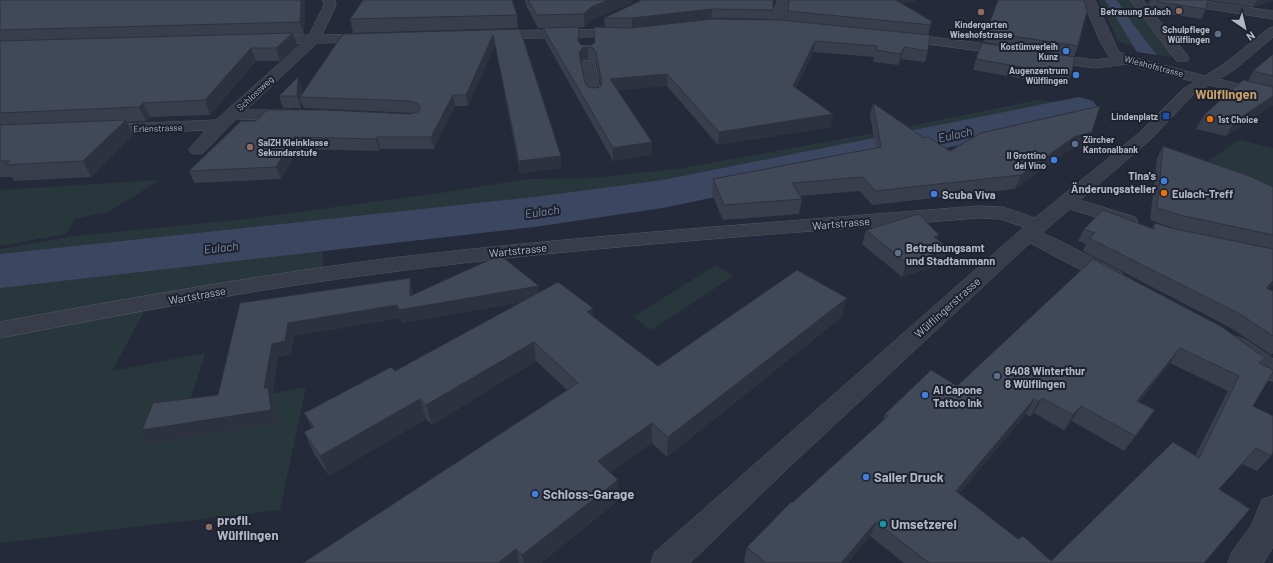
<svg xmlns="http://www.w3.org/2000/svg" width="1273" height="563" font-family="Barlow,sans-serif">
<rect width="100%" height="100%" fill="#242a39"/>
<path fill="#27373b" d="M1099,0H1105L1135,47L1118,41Z
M1117,0H1130L1160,40L1178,58L1157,55L1133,24Z
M1037,100L1061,102L1071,106L625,193L334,228L321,244L112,279L322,244L324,270L0,324V294L38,291L0,294V249L74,236L246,219L446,192L527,179L592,178L683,168L901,128Z
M1239,140L1273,148V203L1198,168Z
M158,180L138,194L108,212L75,219L66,234L0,246V190Z
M716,265L734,276L651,330L633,317Z
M146,308L112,371L205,353L188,409L306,387L280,510L0,543V337Z"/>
<path fill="#3b4661" d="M1105,0H1117L1133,24L1157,55L1137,52Z"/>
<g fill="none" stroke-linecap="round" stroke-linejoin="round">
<path fill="#3b4661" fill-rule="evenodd" d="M1079,97L1093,101L1099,109L1093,117L663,208L534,227L0,288V254L534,197L663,180Z"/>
<g stroke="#535764" stroke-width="1">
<path id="minor" d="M323,0H335L336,5L322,35L371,34L375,35L377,38L375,41L371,42L317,43L246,110H291L296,112L299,115L296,118L291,120L236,119L203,153L197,154L191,153L189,149L206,130L99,135L93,133L91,130L93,127L99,125L216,120L302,43L265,44L261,43L259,40L261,37L309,35L324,5Z
M778,0H790C784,10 788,19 783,28H775C770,20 774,7 778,0Z
M1083,0H1095L1119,52L1132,57L1205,76L1224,64L1269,28L1273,27V37L1234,70L1219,79L1273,93V101L1209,85L1193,95L1151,139L1080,200L1135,217L1138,221L1135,225L1128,227L1070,209L1042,233L1060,241L1122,273L1125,278L1122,283L1114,285L1106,283L1030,243L787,469L690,563H651L655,552L1024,227L1000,219L978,218C782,234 586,246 391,272C260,288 130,313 0,338V322C130,298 260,275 391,258C586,235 782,222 978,206L1003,207L1035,218L1139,133L1183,89L1195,82L1127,64L1095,68L1039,60L1037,57L1039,54L1044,53L1095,60L1110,58L1101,43Z
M1131,0H1143L1187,55L1189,58L1187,61H1177Z
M1165,0H1196L1273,11V19L1171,3Z
M625,29L629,30L631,33L629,36L493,39L489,38L487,35L489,32L493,31Z
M900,33L1011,47L1016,48L1018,51L1016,54L1011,55L896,40L894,37L896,34Z
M588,60L593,61L595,64L601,95L599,98L594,99L589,98L587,95L581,64L583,61Z
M1237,337L1246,340L1273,359V381L1264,379L1228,352L1225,346L1228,340Z
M1273,496V547L1263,563H1228L1232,552L1251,526L1262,500Z"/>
</g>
<use href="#minor" fill="#383d49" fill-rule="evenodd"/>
</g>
<path fill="#383e4c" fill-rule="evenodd" d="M0,0H305L304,35H294L297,46L280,61H256L210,115L150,117L146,121L127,122L133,135L91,177L14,181L12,177H0Z
M525,0H632V3L591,20L584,27L538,28L526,5Z
M642,0L773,6L772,19L711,18L632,28H619H632L787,21L788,0L915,2L901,3L931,25L928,35V51L925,62L901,59L898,65L873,62L874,57L813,52L796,88L831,127L718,145L667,86L617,90L652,142V155L613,161L544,38L543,28L579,27V42L581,45H592L595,42L605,27L604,18ZM588,59L593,60L596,64L601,85L600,87L594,88L588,87L585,83L581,62L583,60Z
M1150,0H1273L1253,7L1208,0L1206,9L1201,19L1155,12L1148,4Z
M517,15L518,28L353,33L350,19Z
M520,29L561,168L520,173L495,45L468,106H455L434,149H380L379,151L298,149L281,179L194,183L189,171L256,121L410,114L414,113L304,108L301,102V108H283L279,96L298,77L302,88V95Z
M986,32L1078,46L1074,57L983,42Z
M1273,54V105L1226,136L1196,129L1204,115L1248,81L1253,71Z
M976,59L1071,76L1066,86L973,70Z
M873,103L924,138L950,151L1086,145L1068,151L1015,189L872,205L860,191L800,196L802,199L799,214L723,220L712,194L713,179L876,148L870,116Z
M1163,146L1273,187V285L1269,289L1273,291V353L1271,355L1231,328L1083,251L1086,244L1078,241L1084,229L1152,228L1155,223L1171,228L1176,229L1150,220L1157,158Z
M866,230L938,240L946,263L902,277L862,244Z
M1093,259L1260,364L1253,406L1271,456L1257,471L1242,464L1219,489L1204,563H904L870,536L848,563H746L744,561L747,547L792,503L883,421L885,414L957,386ZM1170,363L1228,391L1195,456L1051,561L1018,539L959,494L1026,414L1030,417L1034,413L1064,430L1072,421L1124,451L1144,426L1139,402Z
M413,291V295L539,293L593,308V317L658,366L842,317L667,457L652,443L610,472L618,480L619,500L541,563H303L567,390L536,361L432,425L426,419L329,476L313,452L304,432L312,428L304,413L395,371L522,302L402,323L401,318L294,336L291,354L278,357L272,397L274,401L277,423L151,444L218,395L240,303Z"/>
<path fill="#2e323e" d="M301,0H305L304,35L300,22Z
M609,0H632V3L591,20L584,27V14L591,7Z
M773,0H776L772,7Z
M887,0H916L915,2L886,4Z
M1257,0H1273V1L1253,7Z
M712,9L711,18L632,28V18Z
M579,27V38L578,52V41Z
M293,33L297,46L280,61L276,48Z
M493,35L495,45L468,106L466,95Z
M815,41L813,52L792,98L793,86Z
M588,47V59L583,60L580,64L579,53L582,48Z
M904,47L901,59L898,65L901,54Z
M251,48L256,61L210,115L205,100Z
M667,74V86L610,91V79Z
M298,77L302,88V97H300L301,102V108L297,96Z
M453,95L455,106L434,149L431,137Z
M1273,96V105L1226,136L1234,122Z
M143,103L150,117L146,121L139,107Z
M833,114L831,127L718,145L719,132Z
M126,120L133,135L91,177L83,161Z
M1092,132L1086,145L1068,151L1015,189L1021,175L1074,137Z
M294,137L298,149L281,179L276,167Z
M377,137L380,149L379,151L376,139Z
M652,142V155L613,161V148Z
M561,156V168L520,173L519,161Z
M939,235L935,249L934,237Z
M950,249L946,263L902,277L906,263Z
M410,278L413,291L414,307L539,286L540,299L402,323L399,310L410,296Z
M1273,281V285L1256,301L1266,288Z
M847,298L842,317L667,457L668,437Z
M397,305L401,318L294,336L291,354L278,357L272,397L274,401L277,423L151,444L142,430L264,388L272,344L288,323Z
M593,308L594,327L587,312Z
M534,342L536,361L432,425L426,405Z
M1180,348L1170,363L1127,416L1137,401Z
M1042,398L1034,413L1030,417L1038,402Z
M420,399L426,419L329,476L320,456Z
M1034,399L1026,414L949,506L956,491Z
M1081,406L1072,421L1064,430L1073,415Z
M1155,410L1144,426L1124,451L1135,436Z
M652,423V443L599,481L598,461Z
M618,480L619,500L541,563H524L522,555Z
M876,522L870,536L848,563H841Z
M516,549L519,563H498Z"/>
<path fill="#414858" stroke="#2e323e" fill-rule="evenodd" d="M0,0H301L300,22L0,30Z
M363,0H512L517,15L350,19Z
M528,0H609L591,7L584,14L537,15Z
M642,0H773V10L712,9L632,18H604Z
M789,0H896L931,21V25L788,11Z
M998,0H1084L1087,11L1078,46L986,32Z
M1157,0H1208L1206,9L1159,2Z
M712,19L780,20L930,35L928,51L904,47L901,54L876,50L877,46L815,41L793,86L833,114L719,132L667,74L610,79L652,142L613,148L543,28L579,27L578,41L581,45H592L595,42L594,27L632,28ZM588,47L593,48L596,52L602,83L600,87L594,88L588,87L585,83L579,53L582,48Z
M520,29L561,156L519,161L493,35L466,95H453L431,137H377L376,139L294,137L276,167L189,171L241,121H256L267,110H327L410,114L418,112L420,107L418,104L411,101L300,97L343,34Z
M293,33L276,48H251L205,100L143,103L139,107L0,113V41Z
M982,43L1075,57L1071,76L976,59Z
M1273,54V76L1253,71Z
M298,77L297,96H279Z
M1243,80L1273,87V96L1234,122L1204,115Z
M873,103L924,138L928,137L950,151L981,133L1100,106L1092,132L1074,137L1021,175L875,191L863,177L792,183L802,199L724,205L713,179L881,147Z
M126,120L83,161L4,165L10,161H0V125Z
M1163,146L1252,177L1273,187V235L1184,216L1157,208Z
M1103,210L1154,229L1155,223L1171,228L1273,249V281L1266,288L1273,291V336L1240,314L1089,238L1095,233L1084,229Z
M919,214L939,235L934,237L950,249L906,263L866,230Z
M500,255L539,286L399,310L397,305L288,323L285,341L272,344L264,388H268L271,410L142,430L153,403L218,395L240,303L410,278V296Z
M1093,259L1222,327L1265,358L1259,363L1273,370V372L1253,406L1273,416V452L1271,456L1256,448L1219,489L1250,509L1204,563H929L876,522L841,563H766L747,547L791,502L792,503L888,416L885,414L931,370L957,386ZM1180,348L1239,376L1199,458L1173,442L1051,561L1023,536L1018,539L956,491L1034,399L1038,402L1042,398L1073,415L1081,406L1135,436L1155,410L1137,401Z
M797,270L847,298L668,437L652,423L598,461L618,480L522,555L516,549L498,563H303L578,383L534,342L426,405L420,399L320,456L304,432L314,427L304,413L391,367L395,371L558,282L593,308L587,312L658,366Z"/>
<g fill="#8d6e63" stroke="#1d222e" stroke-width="1.5">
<circle cx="1179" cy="11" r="4"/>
<circle cx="981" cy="12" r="4"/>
<circle cx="250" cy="147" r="4"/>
<circle cx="209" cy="527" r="4"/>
</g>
<g fill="#5c6f8a" stroke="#1d222e" stroke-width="1.5">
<circle cx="1218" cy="34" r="4"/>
<circle cx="1075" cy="144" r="4"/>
<circle cx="898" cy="253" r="4"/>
<circle cx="997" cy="376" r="4"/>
</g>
<g fill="#3f7fe0" stroke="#1d222e" stroke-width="1.5">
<circle cx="1066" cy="51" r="4"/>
<circle cx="1076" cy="75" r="4"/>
<circle cx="1054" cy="160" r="4"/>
<circle cx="1164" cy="181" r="4"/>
<circle cx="934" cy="194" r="4"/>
<circle cx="925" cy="395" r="4"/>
<circle cx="866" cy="477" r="4"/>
<circle cx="535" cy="494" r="4"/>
</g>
<rect fill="#1a4fb4" stroke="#1d222e" stroke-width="1.5" x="1162" y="112" width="8" height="8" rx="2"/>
<g fill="#e8710a" stroke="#1d222e" stroke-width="1.5">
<circle cx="1210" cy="119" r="4"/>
<circle cx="1164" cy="193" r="4"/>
</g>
<circle fill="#0f9aa8" stroke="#1d222e" stroke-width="1.5" cx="883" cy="524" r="4"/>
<g text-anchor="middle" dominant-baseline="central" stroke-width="4" stroke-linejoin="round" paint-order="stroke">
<g font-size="9" font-weight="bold" fill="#b3b7c5" stroke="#1d222e" text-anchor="end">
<text x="1171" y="11">Betreuung Eulach</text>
<text x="981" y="24" text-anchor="middle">Kindergarten<tspan x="981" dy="10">Wieshofstrasse</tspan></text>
<text x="1210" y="29">Schulpflege<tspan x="1210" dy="10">Wülflingen</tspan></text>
<text x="1058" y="46">Kostümverleih<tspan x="1058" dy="10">Kunz</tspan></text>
<text x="1068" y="70">Augenzentrum<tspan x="1068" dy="10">Wülflingen</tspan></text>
<text x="1158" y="116">Lindenplatz</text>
<text x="1218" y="119" text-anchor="start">1st Choice</text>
<text x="1083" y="139" text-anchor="start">Zürcher<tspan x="1083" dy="10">Kantonalbank</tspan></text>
<text x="258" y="142" text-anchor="start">SalZH Kleinklasse<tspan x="258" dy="10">Sekundarstufe</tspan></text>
<text x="1046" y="155">Il Grottino<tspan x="1046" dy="10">del Vino</tspan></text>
</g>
<g font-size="9" fill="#b3b7c5" stroke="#1d222e">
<text transform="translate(1154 66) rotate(15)">Wieshofstrasse</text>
<text transform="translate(255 93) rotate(-43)">Schlossweg</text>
<text transform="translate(158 128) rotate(-2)">Erlenstrasse</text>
</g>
<g font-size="11" font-weight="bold" fill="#b3b7c5" stroke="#1d222e" text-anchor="start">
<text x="1156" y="175" text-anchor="end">Tina's<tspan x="1156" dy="13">Änderungsatelier</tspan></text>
<text x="1172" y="193">Eulach-Treff</text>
<text x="942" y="194">Scuba Viva</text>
<text x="906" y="247">Betreibungsamt<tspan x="906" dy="13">und Stadtammann</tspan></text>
<text x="1005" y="370">8408 Winterthur<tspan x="1005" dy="13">8 Wülflingen</tspan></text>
<text x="933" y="389">Al Capone<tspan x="933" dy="13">Tattoo Ink</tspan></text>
</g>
<g font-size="11" fill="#b3b7c5" stroke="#1d222e">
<text transform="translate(841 223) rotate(-5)">Wartstrasse</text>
<text transform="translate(518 250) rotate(-6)">Wartstrasse</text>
<text transform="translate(197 295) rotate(-10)">Wartstrasse</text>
<text transform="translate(947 307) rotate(-42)">Wülflingerstrasse</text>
</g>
<g font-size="12" font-style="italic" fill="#7d8baa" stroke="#1d222e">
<text transform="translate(955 134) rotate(-12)">Eulach</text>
<text transform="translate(542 211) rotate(-8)">Eulach</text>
<text transform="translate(221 247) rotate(-6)">Eulach</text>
</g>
<g font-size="13" font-weight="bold" fill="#caa069" stroke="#1d222e">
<text x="1226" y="94">Wülflingen</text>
</g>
<g font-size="13" font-weight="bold" fill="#b3b7c5" stroke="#1d222e" text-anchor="start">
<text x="874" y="477">Sailer Druck</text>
<text x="543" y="494">Schloss-Garage</text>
<text x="217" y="520">profil.<tspan x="217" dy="15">Wülflingen</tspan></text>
<text x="891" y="524">Umsetzerei</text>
</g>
</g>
<g transform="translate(1245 28) rotate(145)" stroke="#1d222e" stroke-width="3" paint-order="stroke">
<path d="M0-3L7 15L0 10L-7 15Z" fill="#b3b7c5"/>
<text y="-6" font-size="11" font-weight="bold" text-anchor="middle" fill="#b3b7c5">N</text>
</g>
</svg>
